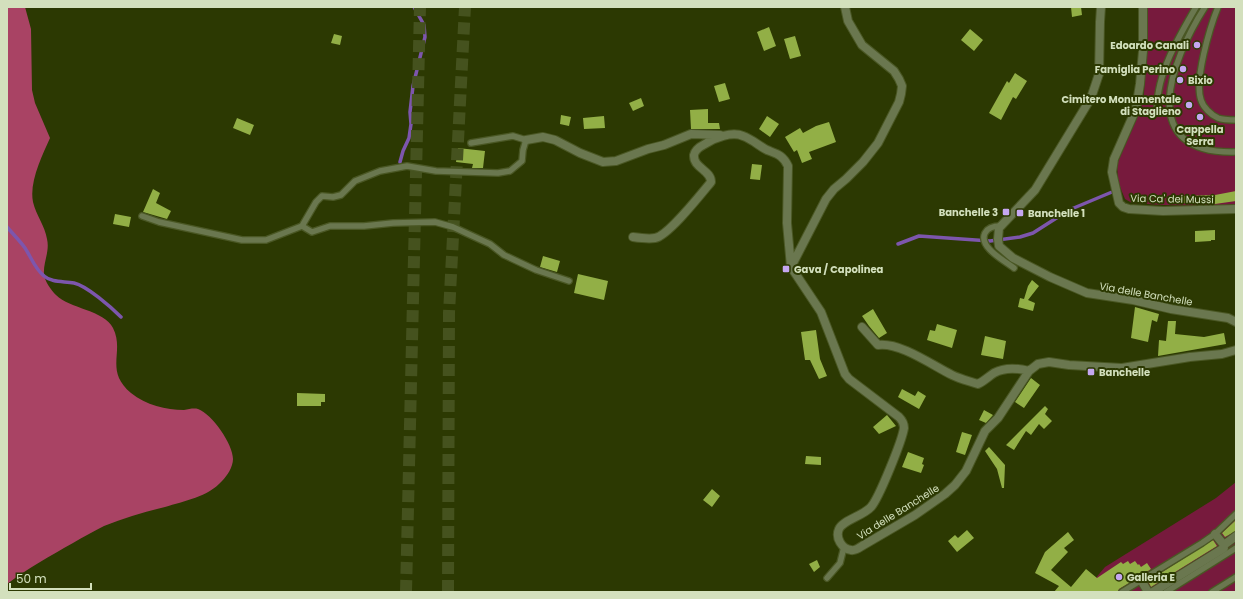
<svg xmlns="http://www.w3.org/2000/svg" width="1243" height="599" font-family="Poppins,sans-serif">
<rect width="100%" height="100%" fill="#2c3902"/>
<path fill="#771a3d" d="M1147,7H1236V204L1216,206L1163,205L1132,203L1125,199L1118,182L1117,164L1138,116L1144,94Z
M1236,482V592H1084L1105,567L1216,498Z"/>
<path fill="#a94364" d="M7,7H25L31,29L32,90L35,103L50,138C42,156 29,182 33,202C36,215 45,226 47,239C50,251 43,263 44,274C44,280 51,290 56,295C70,309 104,310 113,328C125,352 104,370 131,393C146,405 166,410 184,410C189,409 194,408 198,409C212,414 233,444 233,459C233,467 227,476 222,481C208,497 184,501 165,507C144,512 124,518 104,526C94,531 83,537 73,543C50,556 28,568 7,584Z"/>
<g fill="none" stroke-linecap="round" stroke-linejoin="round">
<path stroke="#7d56ad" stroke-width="3.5" d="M400,162L403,151L409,138L411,124L410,112L413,86L425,37L424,25L414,7
M7,227C13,234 20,241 25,248C31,257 35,269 44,276C52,283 64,281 74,283C87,286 111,307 121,317
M898,244L919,236L990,241L1020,237L1033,233L1069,210L1112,192"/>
</g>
<path fill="#92af46" d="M1071,7H1081L1082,15L1072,17Z
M769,27L776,46L764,51L757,32Z
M970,29L983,40L974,51L961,40Z
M334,34L342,36L340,45L331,43Z
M795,36L801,56L790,59L784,39Z
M1015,73L1027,81L1016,99L1013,97L1001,120L989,113L1007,81L1009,83Z
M725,83L730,99L719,102L714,86Z
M641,98L644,106L633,111L629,103Z
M708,109V123H719L720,129H691L690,110Z
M561,115L571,117L569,126L560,124Z
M604,116L605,128L584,129L583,118Z
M767,116L779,124L770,137L759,129Z
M237,118L254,125L250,135L233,128Z
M829,122L836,142L809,152L812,159L802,163L797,150L794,152L785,137L800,128L803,133L816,126Z
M458,148L485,151L483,168H472L473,164L456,162Z
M752,164L762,165L760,180L750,179Z
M153,189L160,193L156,203L171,211L167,219L143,212Z
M1236,191V201L1215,204L1182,203V196L1215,195Z
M115,214L131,217L129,227L113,224Z
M1215,230V240H1211V241L1195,242V231Z
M543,256L560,261L557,272L540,267Z
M578,274L608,281L604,300L574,293Z
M1032,280L1039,286L1028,300L1035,303L1033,311L1018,307L1020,298L1024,299L1028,286Z
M1135,307L1159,314L1157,322L1152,320L1148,342L1131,338Z
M873,309L887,333L879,338L869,326L862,316Z
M1168,321H1176L1175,334L1204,337L1224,333L1226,344L1158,356L1159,340L1166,341Z
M937,324L957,330L952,348L927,340L930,330L935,331Z
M816,330L820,359L827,376L819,379L810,360H805L801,332Z
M985,336L1006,341L1003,359L981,355Z
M1031,378L1040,385L1024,408L1015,402Z
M902,389L915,396L918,391L926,396L919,409L898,397Z
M297,393L325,394V402H321V406H297Z
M1045,406L1048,409L1045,414L1052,421L1044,429L1039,424L1031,435L1026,431L1014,450L1006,445Z
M984,410L993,415L986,423L979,420Z
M887,415L896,426L879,434L873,427Z
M962,432L972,435L965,455L956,452Z
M989,447L1005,465L1004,488H1002L997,469L985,451Z
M908,452L924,458L922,464L924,465L921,473L902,467Z
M806,456L821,457V465L805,464Z
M712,489L720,496L712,507L703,500Z
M1236,520V531L1225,537L1222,533Z
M967,530L974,538L957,552L948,541L955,535L958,538Z
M1068,532L1074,540L1064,548L1068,552L1051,570L1071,587L1086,569L1097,578L1121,562L1123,564L1128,561L1130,564L1135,561L1138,565L1139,564L1141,567L1147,563L1151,569L1142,575H1138L1136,579L1119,589L1118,592H1054L1059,586L1035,573L1045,552Z
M1213,540L1217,546L1151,587L1148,581Z
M817,560L820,567L814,572L809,564Z"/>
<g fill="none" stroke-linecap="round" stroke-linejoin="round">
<path stroke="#45521e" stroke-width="12" stroke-dasharray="12 6" stroke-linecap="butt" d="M406,592L420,7
M448,592L449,313L465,7"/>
<g stroke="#4a5724" stroke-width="8">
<path id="lane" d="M1205,7C1171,60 1134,155 1236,152
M1218,7C1210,27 1194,80 1201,100C1203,107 1211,115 1218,118C1223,120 1230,120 1236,120
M1157,108C1157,73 1179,36 1196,7
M142,216L159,222L242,240H266L302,226L316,202L322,196L333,197L341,195L355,181L380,171L407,166L436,171L498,173L510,171L522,161L523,150L526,140L513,136L471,143
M302,226L312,232L330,226H364L393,223L435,222L453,227L490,244L504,255L536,270L569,281
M1001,226C995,226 988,227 985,233C978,247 1005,261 1014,268
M827,578L840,563L844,547
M1122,592L1202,543L1215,534L1236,514
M1166,592L1236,548
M1212,592L1236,577"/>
</g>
<g stroke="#4a5724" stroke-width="10">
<path id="street" d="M1101,7L1100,22L1099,74L1091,98L1035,190L999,228L998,239L999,246L1013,258L1050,277L1087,293L1133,300L1171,309L1228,318L1236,322
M1143,7V51L1140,84L1136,109L1114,159L1112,172L1119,203L1123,207L1129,209L1163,211L1236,209
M526,140L543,137L555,140L580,153L603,162L616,161L648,149L664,145L691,134L720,135
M633,237C640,238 649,239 655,238C668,236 701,194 711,182C711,170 693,168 694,155C695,150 701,146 705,144C714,138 732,131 743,136C752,139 759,146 767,150C777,154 783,155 788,166L787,223L791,267L821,312L845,374L849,379L899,417C902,420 904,424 904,428C902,441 879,498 871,507C863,516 843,520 839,529C835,538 842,549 851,550C855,551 859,548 862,546L915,515L945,494L955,485L966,471L985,431L998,418L1029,371L1038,364L1049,362L1069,365L1122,368L1190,357L1222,354L1236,350
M791,267L826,199L834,189L846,179L863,162L878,143L899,102L901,94L902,86L899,79L894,71L862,45L848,21L845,7
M862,327L878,345C900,342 932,365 952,375C960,379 969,381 978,384C984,381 988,377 994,373C1005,367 1017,368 1029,371
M1215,534L1224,545
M1141,580L1148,592
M1153,592L1224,548V545L1236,536"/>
</g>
<use href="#lane" stroke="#6a774f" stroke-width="5.5"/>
<use href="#street" stroke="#6a774f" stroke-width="8"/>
</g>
<g fill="#c5a7f1" stroke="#2c3902" stroke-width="1.5">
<circle cx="1197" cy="45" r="4"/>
<circle cx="1183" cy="69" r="4"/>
<circle cx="1180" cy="80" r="4"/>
<circle cx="1189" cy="105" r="4"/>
<circle cx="1200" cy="117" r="4"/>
<rect x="1002" y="208" width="8" height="8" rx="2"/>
<rect x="1016" y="209" width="8" height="8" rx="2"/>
<rect x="782" y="265" width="8" height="8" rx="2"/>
<rect x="1087" y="368" width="8" height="8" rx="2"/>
<circle cx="1119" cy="577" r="4"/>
</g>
<g text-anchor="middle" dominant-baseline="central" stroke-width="4" stroke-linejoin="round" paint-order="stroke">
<g font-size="10" font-weight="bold" fill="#d3e0bd" stroke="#2c3902" text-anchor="start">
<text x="1189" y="45" text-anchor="end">Edoardo Canali</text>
<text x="1175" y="69" text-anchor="end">Famiglia Perino</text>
<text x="1188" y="80">Bixio</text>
<text x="1181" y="99" text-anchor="end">Cimitero Monumentale<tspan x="1181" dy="12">di Staglieno</tspan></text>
<text x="1200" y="129" text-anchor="middle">Cappella<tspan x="1200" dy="12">Serra</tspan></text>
<text x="998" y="212" text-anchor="end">Banchelle 3</text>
<text x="1028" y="213">Banchelle 1</text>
<text x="794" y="269">Gava / Capolinea</text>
<text x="1099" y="372">Banchelle</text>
<text x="1127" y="577">Galleria E</text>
</g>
<g font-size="10" fill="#d3e0bd" stroke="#2c3902">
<text transform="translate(1172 199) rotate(1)">Via Ca' dei Mussi</text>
<text transform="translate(1146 294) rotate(10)">Via delle Banchelle</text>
<text transform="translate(898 512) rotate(-32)">Via delle Banchelle</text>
</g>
</g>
<rect width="1243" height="599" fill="none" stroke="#d3e0bd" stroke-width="16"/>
<path d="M10 583v6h81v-6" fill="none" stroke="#d3e0bd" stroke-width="2"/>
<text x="16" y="583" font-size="12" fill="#d3e0bd" stroke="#2c3902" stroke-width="3" paint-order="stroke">50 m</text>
</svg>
